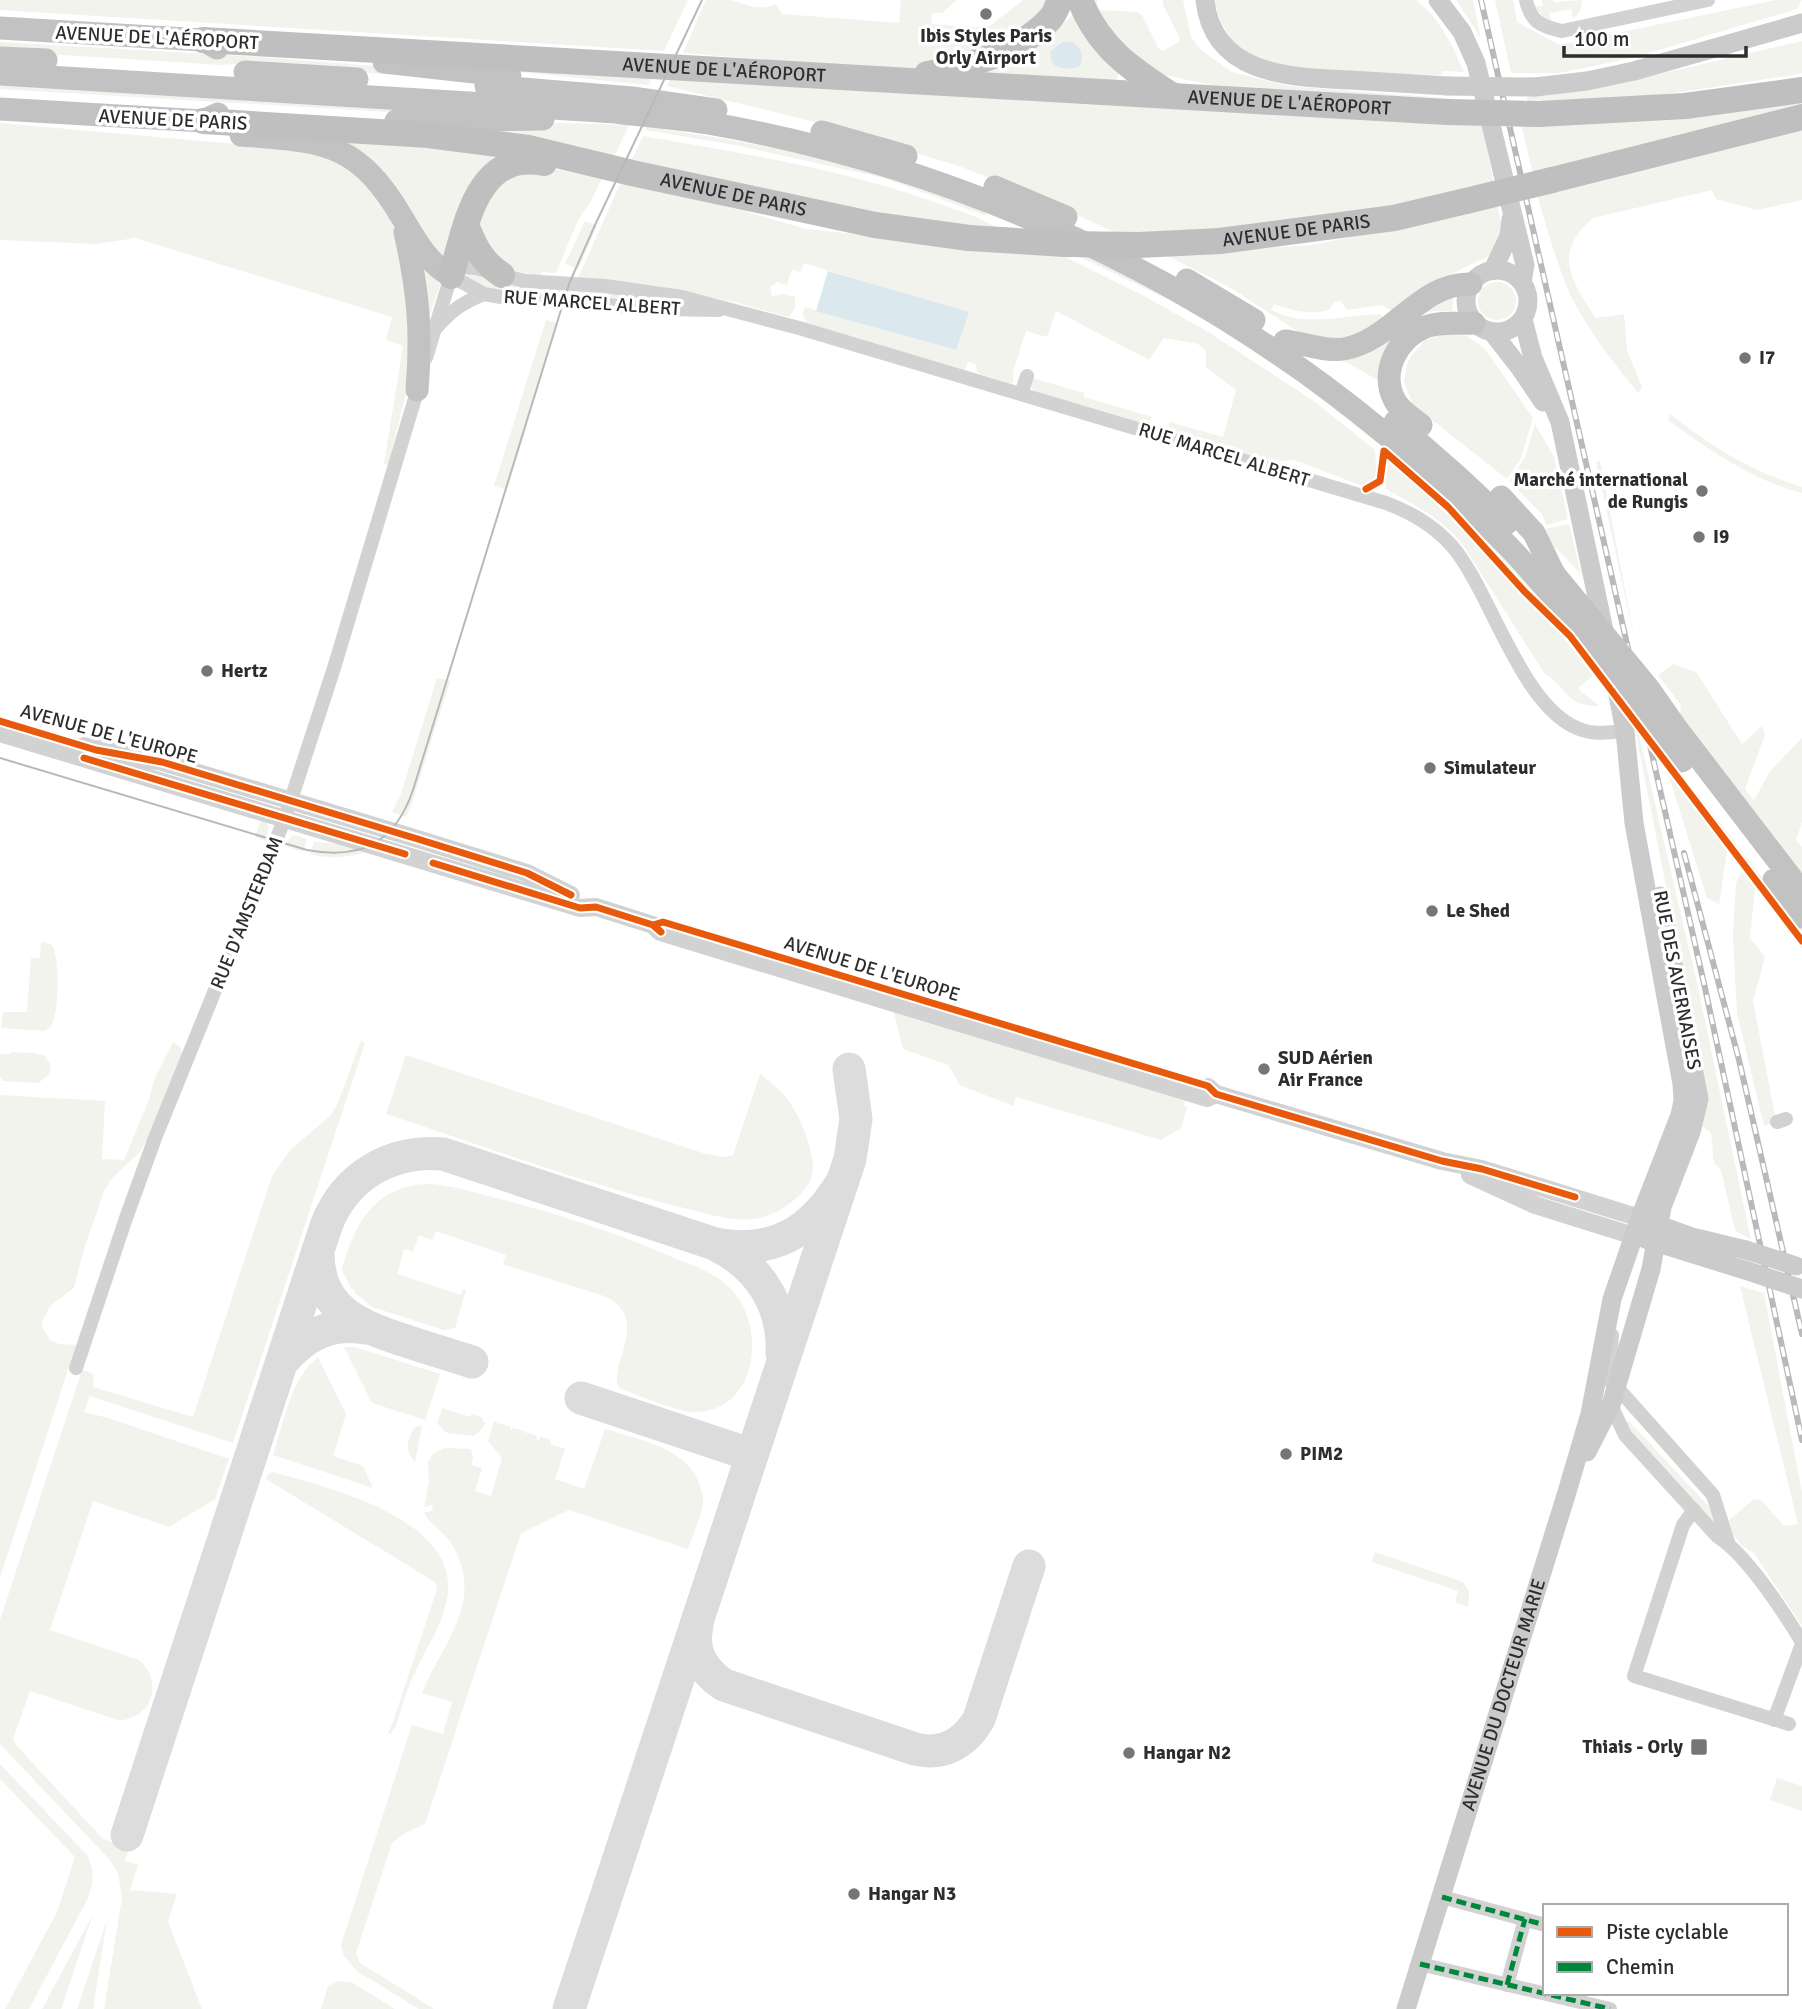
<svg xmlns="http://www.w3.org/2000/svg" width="1802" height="2009" font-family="Signika,sans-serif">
<rect width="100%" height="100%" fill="#fff"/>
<path fill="#f1f3ec" d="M0,0H688L664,51L0,10Z
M706,0C713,0 723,0 730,0C747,4 758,12 776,4L782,14L899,23L901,0H957L942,13H932L931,24L987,28L1023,0H1056L1014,42L919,68L892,70L683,53Z
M1085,0H1097L1096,7L1099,10L1137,12L1142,15L1159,49L1162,51L1179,42L1180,39L1163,5V0H1183L1191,37L1202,51L1232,72L1288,86L1469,100L1473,105L1223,87L1168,76L1154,72L1126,56Z
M1215,0H1416C1440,20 1452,43 1464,72L1443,71L1441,75C1394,73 1279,76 1244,50C1226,37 1219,20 1215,0Z
M1456,0H1473L1481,38Z
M1495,0H1513L1517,22L1559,45L1776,0H1802L1797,9L1632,58L1559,73H1511Z
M1542,0H1553L1554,2L1582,0C1582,8 1580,14 1573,19L1571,9L1549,13L1551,21L1545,19L1535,7L1543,6Z
M1076,12L1120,71L1115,83L940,77L1052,34Z
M1802,41V73L1793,75L1647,97L1528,101L1526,96L1604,87Z
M0,42L260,57L412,69L438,78L304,68L262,62L221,65L0,51Z
M501,70L654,74L648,85Z
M672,75L1481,123L1494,184L1309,225L1120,235L1052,203L959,166L807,120L667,86Z
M0,81L409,108L388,119V112L0,89Z
M1802,97V108L1533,174L1521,124Z
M0,123L291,149L321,153L348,164L381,199L405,251L413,365L388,465L384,464L403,346L386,340L392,317L135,238L97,244L0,240Z
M560,123L629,125L613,159L485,134V126Z
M647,127C720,137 794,150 865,170C904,181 944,194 983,206L987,216L884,178L740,146L646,130Z
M1802,128V200L1757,210L1716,199L1712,190L1593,218C1552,253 1571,280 1596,318L1624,314L1627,351L1642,387L1638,393C1613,362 1587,329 1570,294C1556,262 1547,228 1537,195Z
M332,136L464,145L507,161L448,264Z
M643,136C740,153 838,168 931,201C953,209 980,216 1000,230L873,216L630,164Z
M554,169L602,178L591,201L578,220L556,273L542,272L541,279L520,276L495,266L474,213L497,176Z
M622,180L727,206L806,229L1063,256L1146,297L1210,333L1315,402L1375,450L1377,478L1363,486L1294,460L1272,462L1175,433L1169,429V422L1223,437L1236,390L1206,367V351L1198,344L1164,338L1149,360L1056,311L1047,337L1026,331L1013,372V384L980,374L977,372L976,364L968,362L965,370L808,324L802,314L805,307L955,350L968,313L804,263L800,272L792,269L787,285L777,282L770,287L772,296L783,294L795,297V308L789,317L734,302L659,287L578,278Z
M1497,205L1501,223L1499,242L1491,255L1427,286L1394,312L1382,305L1347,310L1341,301L1334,302L1329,310C1309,315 1293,311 1274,304L1271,310C1307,328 1342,315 1380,314L1384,318L1370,334L1314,342L1231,288L1166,255L1311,245L1461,216Z
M585,221L597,226L578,269L565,264Z
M416,255L440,285L426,326Z
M1078,256L1099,257L1162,289L1308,383L1464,513L1594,655L1575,640L1462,518L1394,456L1302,384L1209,322L1171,301Z
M463,272L542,286L538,296L490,289L464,278Z
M1478 301a19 19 0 1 1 38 0a19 19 0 1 1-38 0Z
M557,287L693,304L553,298Z
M1454,295L1452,311H1433L1415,318L1381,382L1343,360L1433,301Z
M546,320L558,323L507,490L494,486Z
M1442,334L1467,336L1485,349L1533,418L1521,458L1507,479L1413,405L1404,382L1407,364L1412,355L1424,341Z
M1032,378L1084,393V397L1152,417L1148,425L1034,391L1030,385Z
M1670,414C1710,446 1752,472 1802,487V493C1752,480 1709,450 1668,420Z
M1535,424L1554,457L1568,519L1546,525L1542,514L1509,481L1525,457Z
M1389,460C1462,528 1534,596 1593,676L1579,687L1580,691L1600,706C1564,707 1566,685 1544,673L1463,545C1442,519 1415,504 1385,489Z
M1600,460L1636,647L1596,462Z
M1569,524L1581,574L1557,549L1552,547L1545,529Z
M1673,664L1696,672L1742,744L1762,726L1765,735L1745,789L1754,800L1771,770L1802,738V822L1796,840L1802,847V882L1679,721L1681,705L1658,675Z
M437,678L450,681L411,806L406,817L392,812L401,794Z
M1635,729L1639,735L1697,983L1751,1240L1735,1230L1721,1170L1714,1163L1711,1133L1702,1126L1686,988Z
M1668,773L1697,811L1700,797L1802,929V948L1755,888L1750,938L1765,957L1753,1001L1776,1121L1764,1126L1737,1013L1733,936L1736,883L1742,871L1727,851L1719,904L1707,898Z
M261,819L266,822L269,827L266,841L255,837Z
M293,835L307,839L303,852L284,846Z
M314,842L340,844L366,852C346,858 330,859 310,854Z
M41,942L52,945C60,958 59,1010 52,1024C50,1029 49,1028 45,1031L1,1028L3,1012H27L31,958H40Z
M893,1009L1185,1101L1184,1106L1187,1107L1181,1128L1161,1140L1016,1097L1013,1106L960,1085L948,1065L903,1049Z
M361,1040L365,1043L233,1443L90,1396L84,1412L108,1418L229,1459L215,1499L169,1527L93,1501L50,1630L139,1660C164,1681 152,1720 118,1720L30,1691L13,1739L16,1745L103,1839L129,1848L125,1861L138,1865L130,1890L177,1894L168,1922L202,2009H104L122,1898L118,1873L109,1859L0,1744V1620L82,1370L92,1373L94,1380L93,1387L193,1417L272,1176L290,1150L330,1116L338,1103Z
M173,1042L181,1048L182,1054L146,1142L139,1153L112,1178L104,1191L84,1249L74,1288L50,1306L43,1319L42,1327L50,1340L59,1344L76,1345L0,1578V1095L105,1101L102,1159L124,1160L149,1100L154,1080Z
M10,1052L34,1053L45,1056L51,1066L49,1075L38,1083L3,1081L0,1077V1054H10Z
M406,1055L706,1154L725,1157L733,1155L760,1074C771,1082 782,1091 790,1103C801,1118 813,1149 813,1168C813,1190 784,1211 763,1217C736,1225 707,1213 680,1207C580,1182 483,1146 386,1114Z
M426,1184C447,1184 468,1191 488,1196C549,1211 607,1230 665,1254C688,1264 714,1271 731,1289C767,1326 758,1410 697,1412C675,1412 642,1396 621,1389C602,1370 658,1317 601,1295L505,1265L503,1263L506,1255L436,1231L432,1240L419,1235L413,1252L404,1249L397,1274L461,1295L463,1290H466L455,1328L444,1330L372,1307L355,1293L354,1289L352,1290L342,1270C353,1228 373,1186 426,1184Z
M1740,1286L1764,1293L1802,1493V1626L1754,1553L1741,1545L1732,1532L1729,1520L1754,1499L1761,1500L1784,1526L1798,1524Z
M344,1347H355L440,1374L425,1420L372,1403Z
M318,1357L346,1414L333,1456L363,1466L373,1488L273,1455C284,1423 290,1379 318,1357Z
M442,1408L470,1417L472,1414L483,1418L482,1421L485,1422L483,1428L474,1436L447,1433L437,1423Z
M1628,1420L1715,1513L1718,1530L1625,1427Z
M494,1421L497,1422L496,1426L499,1423L511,1427V1431L513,1428L524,1431L525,1435L526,1432L537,1436L536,1439L539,1440L540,1436L551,1440L550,1444L565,1449L555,1479L584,1489L605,1429C639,1440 688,1447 700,1486C701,1490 704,1497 703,1502C701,1517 693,1534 688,1549L569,1510L521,1533L425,1824L403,1834L392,1843L356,1953L360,1963L434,2009H419L358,1972L344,1956L341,1945L412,1725L443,1734L452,1702L422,1693C442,1643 485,1603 453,1546C446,1533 431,1526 424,1513L433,1510L432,1505L424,1507L429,1482L428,1462L433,1454L444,1448L471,1449L473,1458L471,1465L482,1468L475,1491L491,1496L502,1458L488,1441Z
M422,1426L415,1462C404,1450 407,1440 415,1427Z
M273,1472C329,1488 467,1520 446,1603C441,1626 428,1646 418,1666C408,1685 402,1706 396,1726L390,1734L388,1733L393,1722L437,1589L435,1582L266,1479L268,1474Z
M1375,1552L1463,1582L1469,1591L1468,1607L1455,1602L1458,1591L1372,1562Z
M0,1764L87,1855C95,1869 94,1885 87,1900L29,2009H5L57,1912L75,1857L0,1779Z
M1777,1778L1802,1786V1811L1770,1800Z
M93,1914L61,2009H42Z
M107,1920L93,2009H77Z
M338,1981L353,1983L395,2009H321L328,1986Z"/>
<path fill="#dbe9ee" d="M1069,41C1080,45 1085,55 1080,66C1067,71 1047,70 1051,51L1062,42Z
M828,271L969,312L956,350L816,311Z"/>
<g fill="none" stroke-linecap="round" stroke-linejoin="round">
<path stroke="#dcdcdc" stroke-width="33" d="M716,1245C759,1266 784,1305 782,1353
M318,1250C317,1311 360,1326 409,1342C430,1349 451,1355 472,1362
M282,1362C305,1335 330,1322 365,1328
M581,1398L752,1455
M697,1626C691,1652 703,1671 724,1685L915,1749C943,1756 965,1743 979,1719L1029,1566
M127,1835L326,1226C345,1176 390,1150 443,1154L712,1243C773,1257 813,1231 843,1180
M569,2009L850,1159L856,1119L849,1069"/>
<path stroke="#d2d2d2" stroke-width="14" d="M1526,0C1531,22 1540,26 1562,31L1708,0
M451,276L484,294L501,297L657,309L719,310
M436,328C452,310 462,303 484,294
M426,358L451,276L463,267L476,268L524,281L605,286L682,297L799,328L1386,503C1412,513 1433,525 1452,546C1492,593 1522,711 1582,730C1596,735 1610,732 1625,731
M1021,394L1027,376
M1777,1122L1786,1119
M1612,1335L1609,1380L1622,1393L1713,1495L1728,1542
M76,1368L126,1218L155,1138L285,818L334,668L419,385
M1611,1405L1625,1435L1717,1536C1747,1555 1783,1611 1802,1642
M1694,1510L1683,1525L1634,1676L1789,1724
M1774,1720L1802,1644
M1442,1897L1545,1925
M1420,1964L1610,2009
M1507,1985L1525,1919"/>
<path stroke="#d2d2d2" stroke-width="18" d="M0,733L580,908L596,907L653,925L660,932L1207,1098L1216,1094
M84,746L162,762L421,840L527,873L571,895
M1208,1087L1216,1094L1442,1161L1482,1169L1640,1218
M1470,1175L1535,1205L1634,1236"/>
<g stroke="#cbcbcb" stroke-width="19">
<path d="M1205,0C1213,76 1291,77 1350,80C1382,82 1415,84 1448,86"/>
<path d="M1438,0L1462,32L1476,63L1525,265L1522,282"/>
<path d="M1535,87L1587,81L1634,71L1802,23"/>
<circle cx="1497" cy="301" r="31"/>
<path d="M1493,270L1509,236L1511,219"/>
<path d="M1523,319L1533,358L1560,422L1605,635"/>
<path d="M1492,332L1520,368L1543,402"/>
<path d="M1647,1221L1692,1237L1746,1250"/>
<path d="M1645,1239L1748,1271"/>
<path d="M1587,1452L1611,1405L1651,1269L1662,1207L1691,1132L1699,1099L1660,896"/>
<path id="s1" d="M1406,2009L1567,1492L1590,1414L1612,1299L1640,1218L1680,1115L1683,1101L1682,1084L1634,823L1625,731L1614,675"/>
</g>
<path stroke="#c2c2c2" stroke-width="23" d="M0,28L203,40L217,48
M0,58L46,60
M384,62L510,76
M245,72L357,79
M0,74L616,112C646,116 678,118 708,123C954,166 1191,273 1384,433C1426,467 1467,504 1505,543C1523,561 1539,581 1556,599
M486,86L632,98L716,110
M0,109L203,121L218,114
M396,121L543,119
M822,132L906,156
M241,135C326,142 357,141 403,219C416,241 428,263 451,276
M995,187L1066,217
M405,232C418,291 422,329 417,390
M1187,280L1254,320
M1285,341C1304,343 1325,352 1344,349C1392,341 1420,282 1471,284
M1395,422L1458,477L1507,523
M1421,425C1411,417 1399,410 1394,399C1380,371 1398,338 1425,327C1441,321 1457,324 1474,323
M1501,497L1534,533L1554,574
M1677,729L1802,892
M1774,880L1802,917"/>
<g stroke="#bfbfbf" stroke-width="26">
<path d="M1080,0C1099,48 1131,69 1173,96"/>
<path id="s2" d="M203,40L1447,112"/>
<path d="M927,74C968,67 1021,51 1050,19C1055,14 1057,6 1060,0"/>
<path d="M1539,114L1685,106L1802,90"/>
<path id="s3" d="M203,121L428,135L528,148L632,173L875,225L969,238"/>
<path d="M1552,180L1802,117"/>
<path d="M467,227C475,247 483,263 502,275"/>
<path id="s4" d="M1220,241L1394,218L1466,201"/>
<path d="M451,276C466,228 475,150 544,163"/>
</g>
<path stroke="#b9b9b9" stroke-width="2" d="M0,758L307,850C361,860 395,843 413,790L569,284L595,225L702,0"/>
<g stroke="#b9b9b9" stroke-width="6">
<path id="rail" d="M1481,0L1705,988L1802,1440
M1684,853L1739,1060L1802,1334"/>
</g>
<use href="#rail" stroke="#fff" stroke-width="3.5" stroke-dasharray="10" stroke-linecap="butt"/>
<path stroke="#cbcbcb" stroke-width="19" d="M1448,86L1535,87
M1746,1250L1796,1266
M1748,1271L1802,1289"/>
<path stroke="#c2c2c2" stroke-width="23" d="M1554,574L1649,689L1677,729
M1556,599L1682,761"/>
<path stroke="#bfbfbf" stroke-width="26" d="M1447,112L1539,114
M1466,201L1552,180
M969,238L1065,244L1139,245L1220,241"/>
<path stroke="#00873e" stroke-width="5" stroke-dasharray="10 5" stroke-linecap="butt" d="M1442,1897L1545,1925
M1420,1964L1610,2009
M1507,1985L1525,1919"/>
<g stroke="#fff" stroke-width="11">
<path id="cycleway" d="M1366,489L1380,481L1384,451L1448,507L1524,591L1570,636L1802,941
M0,721L96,750L162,762L421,840L527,873L571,895
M84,758L405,854
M433,863L580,908L596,907L653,925L661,932
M653,925L663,922L1208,1086L1216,1094L1442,1161L1482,1169L1575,1197"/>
</g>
<use href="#cycleway" stroke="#e8590c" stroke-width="7"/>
</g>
<g fill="#767676" stroke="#fff" stroke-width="2.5">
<circle cx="986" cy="14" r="7"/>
<circle cx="1745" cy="358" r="7"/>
<circle cx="1702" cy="491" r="7"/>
<circle cx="1699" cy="537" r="7"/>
<circle cx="207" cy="671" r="7"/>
<circle cx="1430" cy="768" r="7"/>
<circle cx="1432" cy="911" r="7"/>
<circle cx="1264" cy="1069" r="7"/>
<circle cx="1286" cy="1454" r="7"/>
<rect x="1690" y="1738" width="18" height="18" rx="3.5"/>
<circle cx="1129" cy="1753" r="7"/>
<circle cx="854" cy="1894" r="7"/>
</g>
<g text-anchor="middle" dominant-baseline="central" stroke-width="7" stroke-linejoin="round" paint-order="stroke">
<g font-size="19" font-weight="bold" fill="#2d2d2d" stroke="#fff" text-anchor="start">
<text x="986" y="36" text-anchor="middle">Ibis Styles Paris<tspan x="986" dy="22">Orly Airport</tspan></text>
<text x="1759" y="358">I7</text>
<text x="1688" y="480" text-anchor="end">Marché international<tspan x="1688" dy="22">de Rungis</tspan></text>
<text x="1713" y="537">I9</text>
<text x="221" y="671">Hertz</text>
<text x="1444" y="768">Simulateur</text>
<text x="1446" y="911">Le Shed</text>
<text x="1278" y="1058">SUD Aérien<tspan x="1278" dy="22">Air France</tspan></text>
<text x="1300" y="1454">PIM2</text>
<text x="1683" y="1747" text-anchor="end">Thiais - Orly</text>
<text x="1143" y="1753">Hangar N2</text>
<text x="868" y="1894">Hangar N3</text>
</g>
<g font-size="19" fill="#2d2d2d" stroke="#fff">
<text transform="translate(157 38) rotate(3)">AVENUE DE L'AÉROPORT</text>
<text stroke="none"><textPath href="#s2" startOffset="522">AVENUE DE L'AÉROPORT</textPath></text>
<text stroke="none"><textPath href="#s2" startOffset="1088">AVENUE DE L'AÉROPORT</textPath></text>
<text transform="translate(173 120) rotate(3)">AVENUE DE PARIS</text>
<text stroke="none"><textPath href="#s3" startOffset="537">AVENUE DE PARIS</textPath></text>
<text stroke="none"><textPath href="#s4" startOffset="77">AVENUE DE PARIS</textPath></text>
<text transform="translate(592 303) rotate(4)">RUE MARCEL ALBERT</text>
<text transform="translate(1224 455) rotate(17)">RUE MARCEL ALBERT</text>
<text transform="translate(109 734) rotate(15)">AVENUE DE L'EUROPE</text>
<text transform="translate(247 913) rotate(-68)">RUE D'AMSTERDAM</text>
<text transform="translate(872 969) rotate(17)">AVENUE DE L'EUROPE</text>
<text transform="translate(1677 980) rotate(79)">RUE DES AVERNAISES</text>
<text stroke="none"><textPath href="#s1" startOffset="329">AVENUE DU DOCTEUR MARIE</textPath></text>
</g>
</g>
<rect x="1543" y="1904" width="245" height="91" fill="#ffffff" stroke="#ababab" stroke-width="2"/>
<rect x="1557" y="1927" width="35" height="10" fill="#e8590c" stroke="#ababab" stroke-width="2"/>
<text x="1606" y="1939" font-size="21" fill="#2d2d2d">Piste cyclable</text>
<rect x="1557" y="1962" width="35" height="10" fill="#00873e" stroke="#ababab" stroke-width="2"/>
<text x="1606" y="1974" font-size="21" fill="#2d2d2d">Chemin</text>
<path d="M1564 46v10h182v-10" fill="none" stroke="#2d2d2d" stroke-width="3.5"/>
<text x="1574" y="46" font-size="21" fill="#2d2d2d" stroke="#ffffff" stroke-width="5" paint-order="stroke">100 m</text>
</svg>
